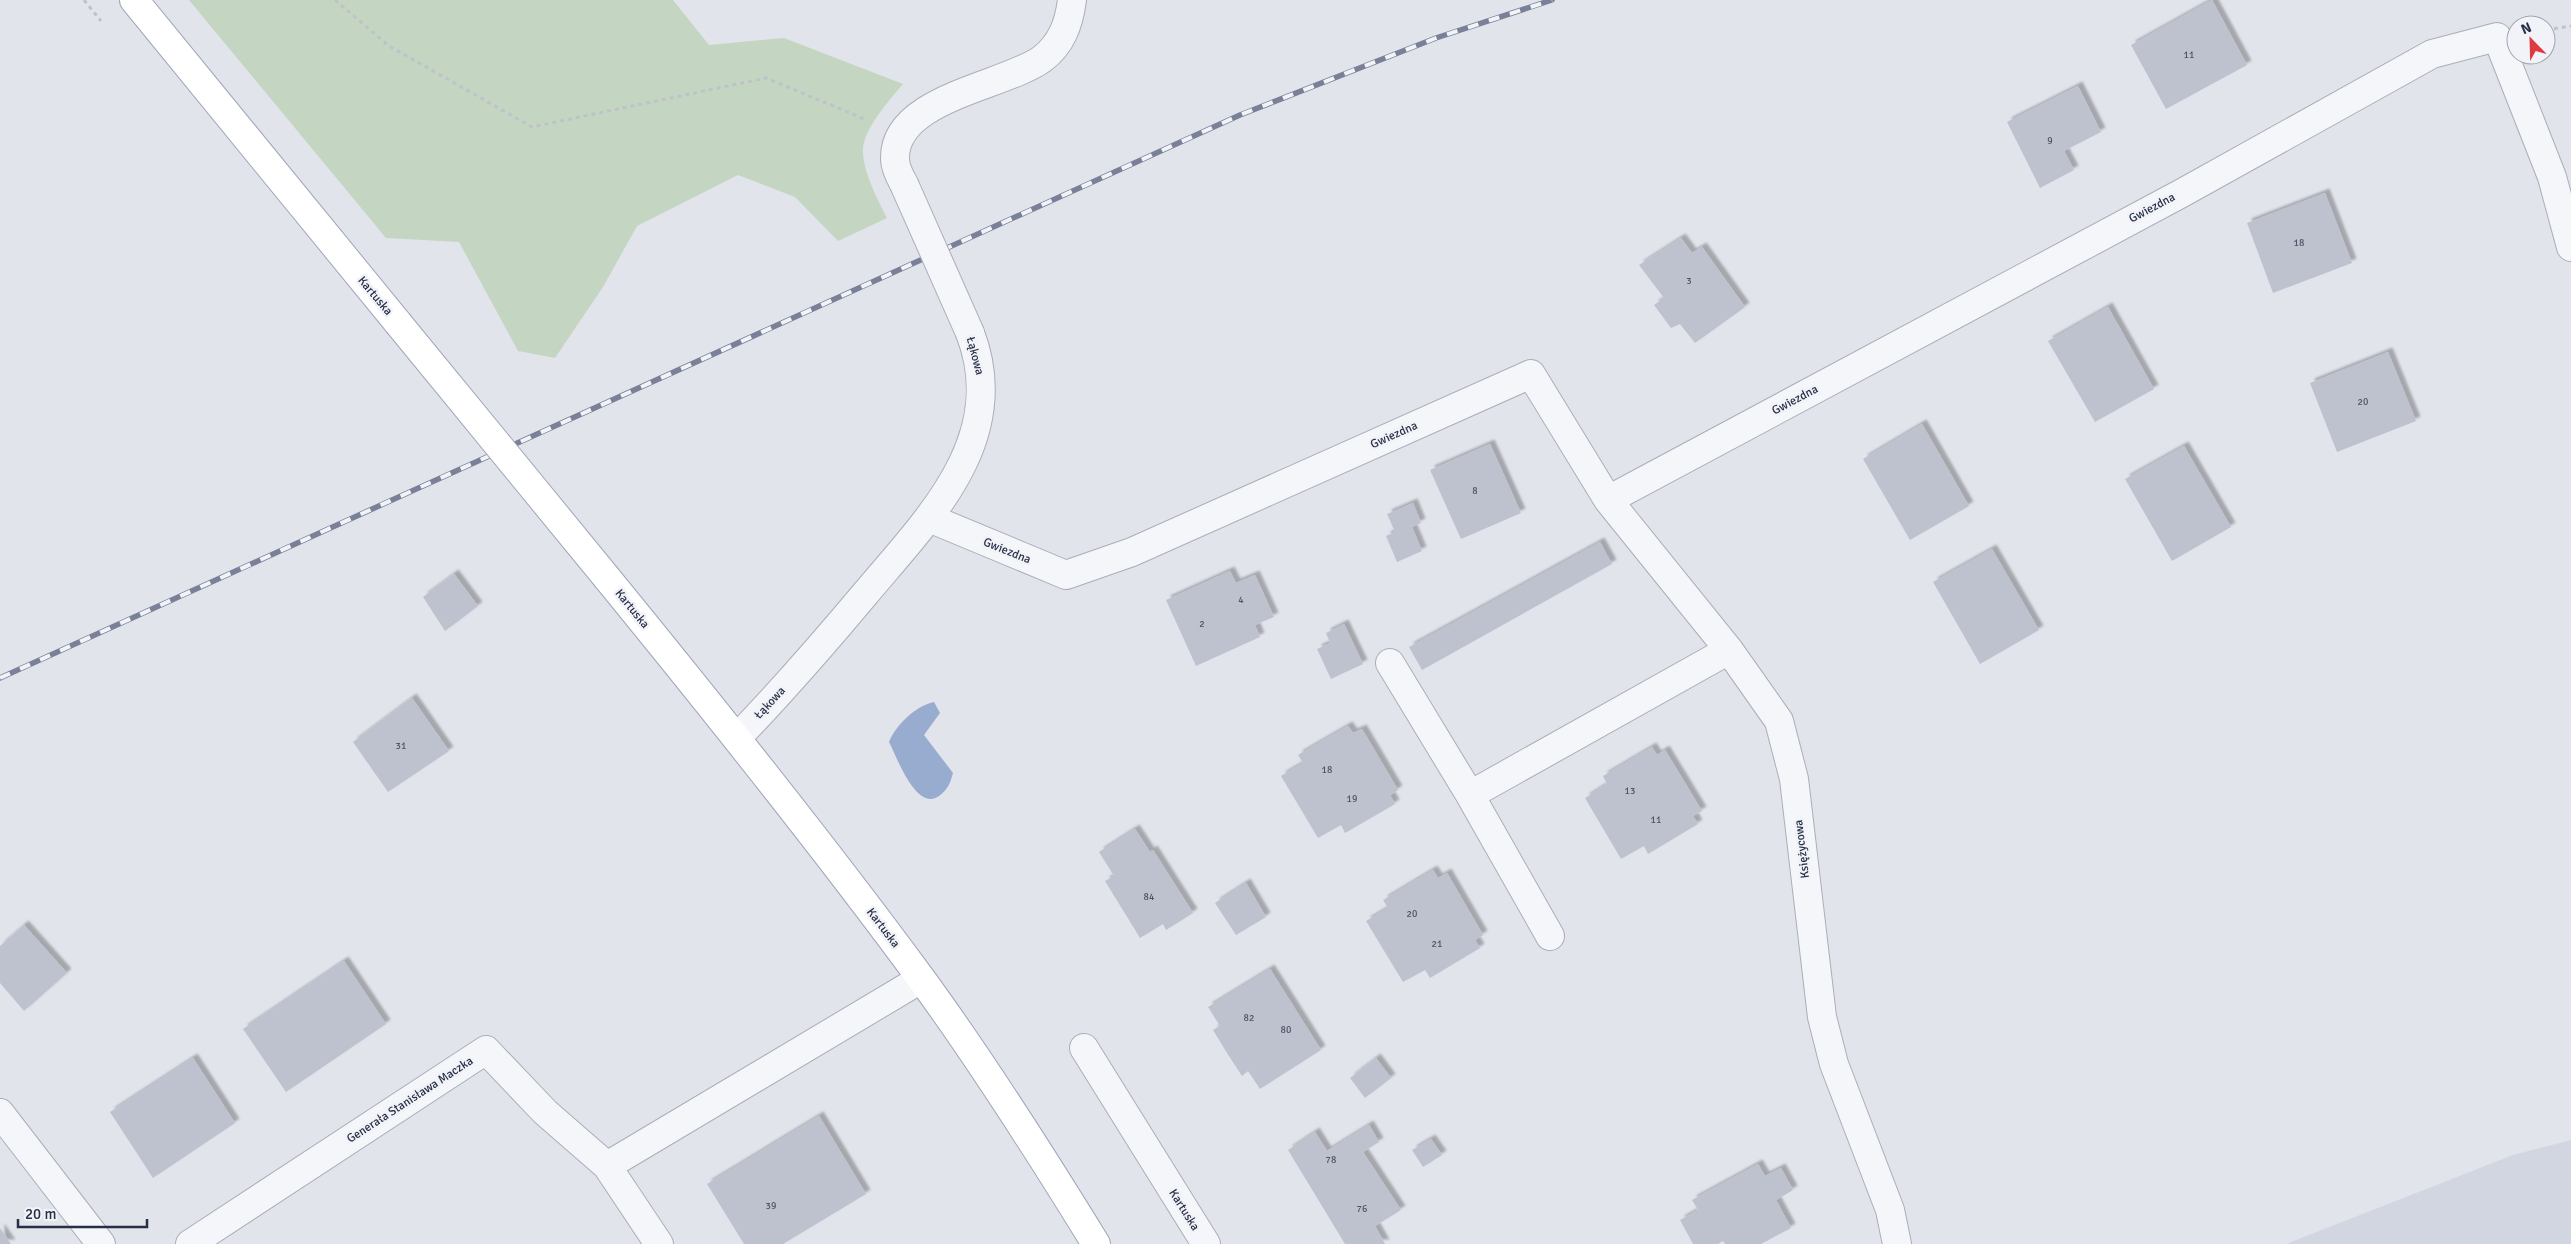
<svg xmlns="http://www.w3.org/2000/svg" width="2571" height="1244" font-family="Signika,sans-serif">
<defs>
<filter id="shadow"><feDropShadow dx="4.5" dy="-4.5" stdDeviation="1" flood-color="#0004"/></filter>
</defs>
<rect width="100%" height="100%" fill="#e1e4eb"/>
<path fill="#d2d6e1" d="M2571,1140V1244H2286L2513,1155Z"/>
<path fill="#c4d6c1" d="M189,0H673L709,45L784,38L903,84C890,99 864,129 863,149C862,170 878,200 887,218L838,241L795,197L738,175L637,226L603,287L555,358L518,351L459,242L386,238Z"/>
<path fill="#98accf" d="M934,702L940,713L924,735L953,773C950,784 948,789 939,796C916,812 897,757 889,742C896,725 915,706 934,702Z"/>
<path fill="#bec2cf" filter="url(#shadow)" d="M2212,0L2247,65L2166,109L2131,45Z
M2078,86L2101,132L2064,151L2074,170L2040,188L2007,122Z
M2325,193L2352,263L2273,293L2247,223Z
M1681,238L1692,253L1702,247L1745,307L1695,343L1680,324L1671,328L1654,305L1664,298L1639,265Z
M2108,307L2154,389L2095,422L2048,341Z
M2388,352L2416,421L2337,452L2310,383Z
M1922,424L1969,506L1910,540L1863,459Z
M1490,444L1521,513L1461,539L1430,470Z
M2184,446L2231,527L2172,561L2125,479Z
M1413,503L1421,523L1412,527L1422,551L1397,562L1386,536L1395,532L1387,514Z
M1600,542L1612,564L1422,670L1409,647Z
M1992,549L2039,630L1980,664L1933,582Z
M1230,571L1236,583L1255,575L1274,617L1255,625L1260,637L1196,666L1166,600Z
M454,574L478,606L445,631L423,597Z
M1344,624L1363,664L1331,679L1317,649L1330,643L1326,633Z
M412,698L449,751L388,792L353,742Z
M1348,726L1353,733L1362,729L1398,790L1390,795L1395,804L1345,833L1341,825L1318,838L1281,776L1303,763L1298,755Z
M1652,747L1657,755L1665,750L1702,811L1693,816L1698,824L1648,854L1644,846L1621,859L1585,798L1607,784L1603,776Z
M1135,829L1150,852L1153,850L1193,913L1166,930L1163,924L1140,938L1105,881L1114,876L1099,852Z
M1433,870L1438,878L1447,873L1483,935L1475,940L1480,948L1430,978L1425,970L1403,982L1366,921L1388,908L1383,900Z
M1246,883L1266,917L1236,935L1215,903Z
M24,925L67,973L24,1011L0,983V946Z
M344,961L386,1024L286,1092L243,1029Z
M1270,969L1321,1050L1260,1089L1248,1071L1242,1076L1227,1053L1213,1030L1220,1026L1208,1007Z
M193,1058L235,1123L153,1178L110,1112Z
M1376,1058L1391,1078L1365,1098L1350,1078Z
M819,1116L866,1194L783,1244H744L707,1184Z
M1369,1125L1379,1142L1363,1152L1401,1210L1375,1226L1385,1244H1345L1288,1150L1315,1132L1327,1151Z
M1431,1139L1442,1155L1423,1167L1412,1150Z
M1758,1164L1765,1176L1781,1168L1793,1190L1776,1200L1791,1228L1761,1244H1725L1723,1241L1718,1244H1693L1680,1220L1698,1210L1692,1200Z
M0,1228L11,1244H0Z"/>
<g fill="none" stroke-linecap="round" stroke-linejoin="round">
<g stroke="#a9aeb9" stroke-width="30">
<path id="minor" d="M904,184C900,177 895,168 895,159C893,98 1005,86 1042,59C1062,44 1069,23 1072,0
M1608,500L2182,193L2432,54L2497,37L2552,177L2571,247
M929,518L1066,575L1132,552L1531,374L1608,500L1729,650L1779,721L1794,779L1822,1017L1834,1064L1890,1210L1897,1244
M1390,663L1470,795L1550,936
M737,738C782,691 824,643 865,594C928,519 1011,439 970,333
M1470,795L1729,650
M1084,1048L1206,1244
M0,1113L101,1244
M607,1166L921,979
M190,1244L486,1050L545,1112L607,1166L659,1244"/>
</g>
<g stroke="#9fa6b9" stroke-width="30">
<path id="major" d="M134,0L398,323
M607,578C714,709 820,841 920,977C983,1063 1040,1153 1096,1244"/>
</g>
<path stroke="#bfc2ca" stroke-width="3" stroke-dasharray="4 4" stroke-linecap="butt" d="M84,0L101,21
M335,0L389,46L532,127L766,78L867,120
M2546,30L2571,26"/>
<use href="#minor" stroke="#f4f6f9" stroke-width="28"/>
<use href="#major" stroke="#fff" stroke-width="28"/>
<g stroke="#798097" stroke-width="5.5">
<path id="rail" d="M0,678L1240,115L1436,38L1552,0"/>
</g>
<use href="#rail" stroke="#f1f3f8" stroke-width="4" stroke-dasharray="11" stroke-linecap="butt"/>
<g stroke="#a9aeb9" stroke-width="30" stroke-linecap="butt">
<path id="minor-bridge" d="M904,184L970,333"/>
</g>
<g stroke="#9fa6b9" stroke-width="30" stroke-linecap="butt">
<path id="major-bridge" d="M398,323L607,578"/>
</g>
<use href="#minor-bridge" stroke="#f4f6f9" stroke-width="28"/>
<use href="#major-bridge" stroke="#fff" stroke-width="28"/>
</g>
<g text-anchor="middle" dominant-baseline="central" stroke-width="5" stroke-linejoin="round" paint-order="stroke">
<g font-size="10" fill="#4d5468">
<text x="2189" y="55">11</text>
<text x="2050" y="141">9</text>
<text x="2299" y="243">18</text>
<text x="1689" y="281">3</text>
<text x="2363" y="402">20</text>
<text x="1475" y="491">8</text>
<text x="1241" y="600">4</text>
<text x="1202" y="624">2</text>
<text x="401" y="746">31</text>
<text x="1327" y="770">18</text>
<text x="1630" y="791">13</text>
<text x="1352" y="799">19</text>
<text x="1656" y="820">11</text>
<text x="1149" y="897">84</text>
<text x="1412" y="914">20</text>
<text x="1437" y="944">21</text>
<text x="1249" y="1018">82</text>
<text x="1286" y="1030">80</text>
<text x="1331" y="1160">78</text>
<text x="771" y="1206">39</text>
<text x="1362" y="1209">76</text>
</g>
<g font-size="12" fill="#272f45" stroke="#f1f3f8">
<text transform="translate(2152 208) rotate(-28)">Gwiezdna</text>
<text transform="translate(375 296) rotate(50)">Kartuska</text>
<text transform="translate(975 356) rotate(75)">Łąkowa</text>
<text transform="translate(1795 400) rotate(-28)">Gwiezdna</text>
<text transform="translate(1394 435) rotate(-24)">Gwiezdna</text>
<text transform="translate(1007 551) rotate(22)">Gwiezdna</text>
<text transform="translate(632 609) rotate(51)">Kartuska</text>
<text transform="translate(770 703) rotate(-47)">Łąkowa</text>
<text transform="translate(1802 849) rotate(-97)">Księżycowa</text>
<text transform="translate(883 928) rotate(53)">Kartuska</text>
<text transform="translate(410 1100) rotate(-33)">Generała Stanisława Maczka</text>
<text transform="translate(1184 1210) rotate(58)">Kartuska</text>
</g>
</g>
<g transform="translate(2531 40) rotate(337)"><circle r="24" fill="#f1f3f8" stroke="#a0a5b0"/>
<path d="M0-4L9 19L0 12L-9 19Z" fill="#de393e"/>
<text y="-8" font-size="14" font-weight="bold" text-anchor="middle" fill="#272f45">N</text>
</g>
<path d="M18 1219v8h129v-8" fill="none" stroke="#272f45" stroke-width="2.5"/>
<text x="25" y="1219" font-size="15" fill="#272f45" stroke="#f1f3f8" stroke-width="4" paint-order="stroke">20 m</text>
</svg>
